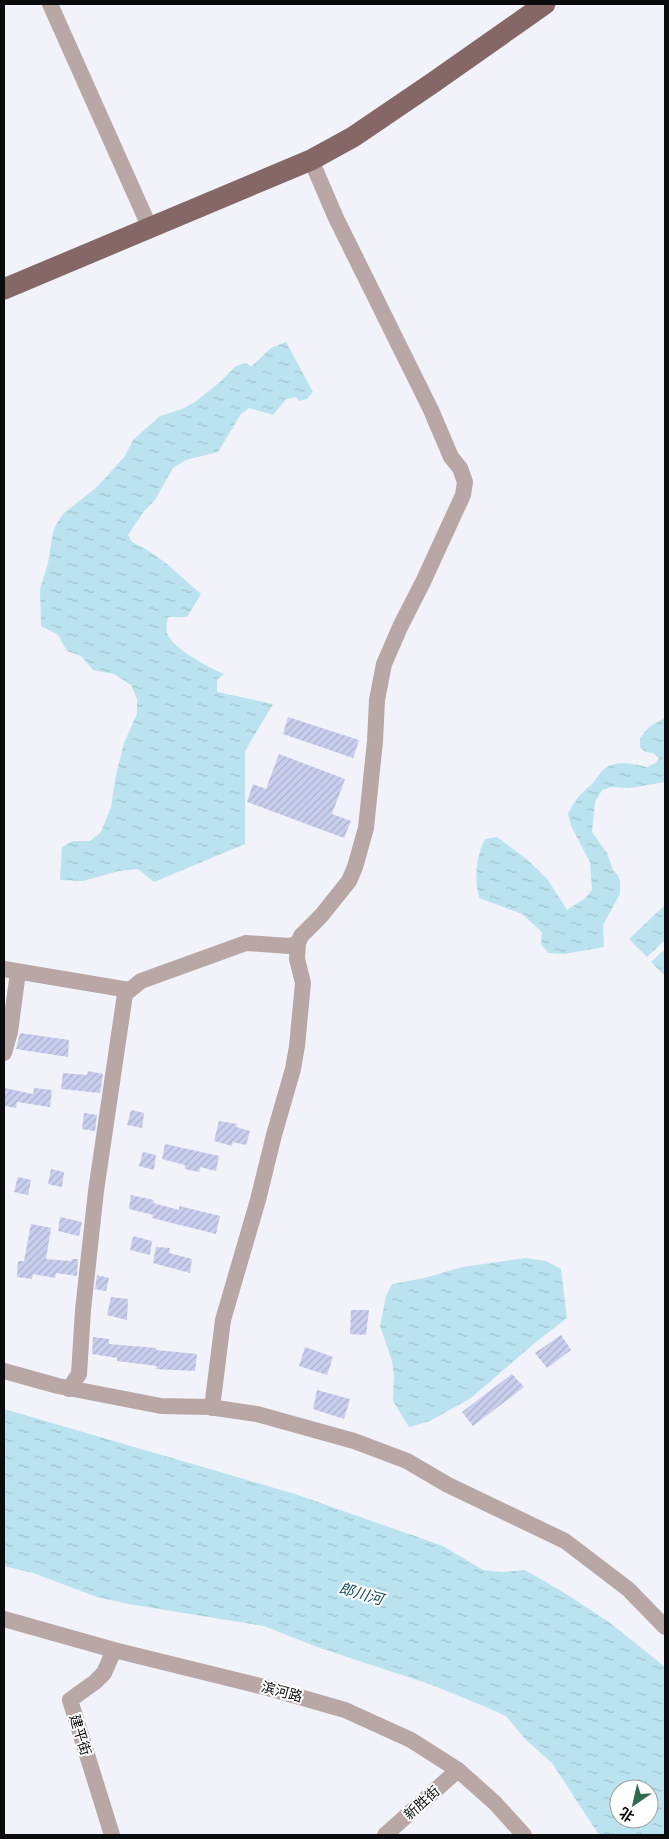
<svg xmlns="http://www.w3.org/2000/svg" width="669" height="1839" font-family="Figtree,'Noto Sans SC',sans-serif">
<defs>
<pattern id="water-ripples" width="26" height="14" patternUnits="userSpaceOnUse" patternTransform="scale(1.25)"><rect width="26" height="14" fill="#bbe3ef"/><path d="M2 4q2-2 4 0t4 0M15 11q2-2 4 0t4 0" fill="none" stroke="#9fc2cc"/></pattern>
<pattern id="building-hatch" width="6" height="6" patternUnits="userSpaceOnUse" patternTransform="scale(1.25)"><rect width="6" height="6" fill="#c9ceee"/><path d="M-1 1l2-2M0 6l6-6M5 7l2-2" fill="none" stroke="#abb0cb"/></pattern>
</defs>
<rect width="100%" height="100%" fill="#f1f2fa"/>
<path fill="url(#water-ripples)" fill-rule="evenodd" d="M286,342L313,392L307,399L299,401L296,397L286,399L273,415L249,408L241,414L218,452L186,460L173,468L155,500L144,511L128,535L132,542L146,549L167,564L201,594L187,617H168C167,622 166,628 167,633C173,649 208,667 224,674L217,680V692L273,704L245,751V844L154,882L138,869L119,871L83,881L60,880L62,847L73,841H90L101,832L111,807L115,779L124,743L137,714V699L131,685L114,674L93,670L81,656L67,651L58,635L41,626L40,589L48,563L53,532L57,523L64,513L97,487L125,456L133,440L160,416L182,409L195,402L220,382L236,366L245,363L252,366L271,348Z
M665,714V782L629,788L611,787L602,790L595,802L592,832L607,853L613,870L618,875L620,882V894L603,925L604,947L564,954L548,953L541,944L542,932L522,914L479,898C474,878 476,857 485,839L497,837L529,861L548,880L567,910L584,899L592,890L590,862L571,826L568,814C574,801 581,793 592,784C596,780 598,775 602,771C613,759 633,764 647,767L656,763L659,758L653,753L645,752L640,747V738L649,727L664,718Z
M665,905V940L647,957L629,939Z
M665,949V976L651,962Z
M526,1258L546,1261L561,1269L567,1318L536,1342L471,1398L430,1421L409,1427L393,1401L394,1375L392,1361L380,1326L386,1296L392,1284L424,1278L463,1267Z
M4,1409L295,1494L443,1546L483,1570L502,1572L525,1570L563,1592L609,1622L665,1667V1835H599L552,1763L526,1740L506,1716L488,1708L432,1685L317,1647L264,1626L128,1604L97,1597L33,1573L4,1566ZM619,1789H649V1819H619Z"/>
<path fill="url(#building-hatch)" d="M288,717L359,740L353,758L283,734Z
M279,754L345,779L332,814L351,821L344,838L247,802L253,784L266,789Z
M20,1033L69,1040L68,1057L16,1049Z
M88,1071L103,1074L100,1093L61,1089L63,1073L87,1075Z
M4,1088L33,1094L34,1088L52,1090L50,1107L17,1102L16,1108L4,1106Z
M131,1110L144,1113L142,1128L127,1125Z
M84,1113L97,1115L95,1131L82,1129Z
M219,1121L237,1124L236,1127L250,1131L246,1145L233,1142L232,1146L214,1141Z
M165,1144L219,1156L216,1171L200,1167L199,1172L185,1169V1165L162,1159Z
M143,1152L156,1155L154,1170L139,1166Z
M51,1169L64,1172L62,1187L48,1184Z
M18,1177L31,1180L28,1195L14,1192Z
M131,1195L154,1200L153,1203L179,1210V1206L220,1216L216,1234L152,1218L153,1215L129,1209Z
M60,1217L82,1222L79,1236L58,1231Z
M31,1224L51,1228L46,1259L71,1261L72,1259H78L77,1276L56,1273L55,1278L33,1274L32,1279L17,1277L18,1261H24Z
M133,1236L152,1241L150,1255L130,1250Z
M156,1247L170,1248L169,1253L192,1259L190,1273L153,1263Z
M97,1275L109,1278L106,1291L95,1289Z
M111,1297L128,1299L127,1320L107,1315Z
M351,1310H369L366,1335L350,1334Z
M561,1335L571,1350L547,1368L535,1353Z
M93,1337L109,1339V1344L156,1348V1350L197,1354L195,1371L156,1369L157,1366L117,1361V1358L92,1354Z
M305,1347L333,1357L327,1375L299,1366Z
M512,1374L524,1387L473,1426L462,1412Z
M317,1390L350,1399L344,1419L313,1409Z"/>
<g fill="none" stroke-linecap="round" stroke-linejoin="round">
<path stroke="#b8a7a5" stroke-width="16" d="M50,4L150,228
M4,969L129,990
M4,1053L10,1032L18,972
M4,1371L58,1386L161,1406L209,1407L257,1414L354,1441L407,1461L448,1485L565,1541L628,1589L665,1627
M69,1389L79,1374L83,1310L96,1191L125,994L141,981L246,943L289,946L298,943
M212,1408L223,1320L258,1200L274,1135L293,1069L297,1046L303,983L297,959L298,943L301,936L321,916L349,881L355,867L366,828L375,741L377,700L384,664L401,625L423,582L457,508L463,495L465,482L460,468L451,457L431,410L336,218L311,160
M4,1619L114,1650L268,1688L345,1710L411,1740L458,1770L495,1803L524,1835
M112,1835L70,1700L95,1682L104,1673L114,1650
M385,1835L458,1770"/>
<path stroke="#856865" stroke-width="21" d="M4,289L311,160L353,137L434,82L545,4"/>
</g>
<g text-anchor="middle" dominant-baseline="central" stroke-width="4" stroke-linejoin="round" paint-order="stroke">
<g font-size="14" fill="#0b0c0e" stroke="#fff">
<text transform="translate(282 1692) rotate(15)">滨河路</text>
<text transform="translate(80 1735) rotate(73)">建平街</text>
<text transform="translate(422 1803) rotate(-42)">新胜街</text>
</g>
<g font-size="15" font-style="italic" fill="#104956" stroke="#fff">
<text transform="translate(361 1594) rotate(16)">郎川河</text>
</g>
</g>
<rect width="669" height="1839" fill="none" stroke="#0b0c0e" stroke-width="10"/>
<g transform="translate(634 1804) rotate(214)"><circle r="24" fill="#ffffff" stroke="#9d9e9f"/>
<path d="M0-4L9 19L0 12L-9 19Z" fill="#316950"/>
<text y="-8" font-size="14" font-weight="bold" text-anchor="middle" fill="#0b0c0e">北</text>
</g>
</svg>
